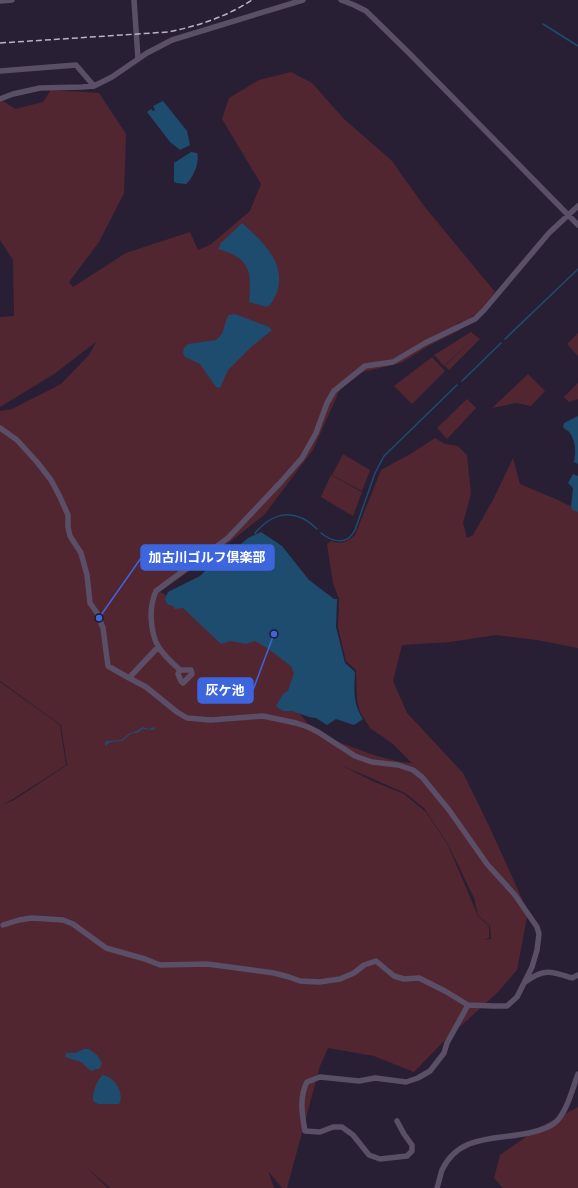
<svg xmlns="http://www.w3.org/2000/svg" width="578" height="1188" font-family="Karla,'Noto Sans JP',sans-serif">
<rect width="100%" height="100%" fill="#291f34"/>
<path fill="#522630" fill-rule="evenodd" d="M291,72L312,83L343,118L392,161L424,206L495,292C485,304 473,322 457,323L460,330L430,345L401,363L363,372L340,389L313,450L264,515L230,542L160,592L254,637L296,665L291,701L312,730L335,741L374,755L400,762L412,763L393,744L370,728L360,712L357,700L356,670L346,661L338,627L339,599L333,583L327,544L331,541C341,545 347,542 355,535L381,470L412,453L435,438L445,444L458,446L467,455L471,494L463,523L467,538L473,535L494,498L513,458L520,484L558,500L578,510V648L537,640L496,635L450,642L402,645L393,681L407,713L463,773L490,828L528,912L517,970L498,992L441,1044L414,1072L374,1056L328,1048L320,1066L287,1188H282L268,1171L274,1188H110L83,1164L108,1188H0V806L14,800L67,765L61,725L0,681V411L12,409L61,384L89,355L96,342L54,374L0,407V317L14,316L13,260L0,240V102L3,101L15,109L43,102L51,90L99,93L126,134L124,193L99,242L69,282L73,287L126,253L190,232L198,250L210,245L250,211L261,184L222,119L229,98L259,80ZM341,765L405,793L424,808L448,844L474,898L478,915L490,926L491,939L484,940L489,938V926L478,916L448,845L426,812L404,794L372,781Z
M471,332L476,336L444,366L434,355Z
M578,333V356L567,344Z
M476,336L480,339L449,370L445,366Z
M432,357L445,371L412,404L394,386Z
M528,374L545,391L531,406L516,403L492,408Z
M578,383V399L569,402L564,397Z
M467,399L476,408L447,439L437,428Z
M343,454L370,470L362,491L332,475Z
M331,475L362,492L353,516L321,497Z
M0,682L60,725L66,765L13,799L0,806Z
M578,1107V1188H503L494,1178L500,1155L540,1127Z"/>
<path fill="#1e4c6f" d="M163,101L187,131L190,145L180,150L170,142L147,112L151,109L153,111L155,110L153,106Z
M191,152L197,153C200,162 193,178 186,184L176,183L174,181V163Z
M242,223C261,240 287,263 277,292C274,298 273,303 267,307L249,302C252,271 250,258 218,249L221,243Z
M235,314L269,327L272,330L250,348L228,370L220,388L216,387L200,364L185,357L183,353L184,348L188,344L216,340L222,334L227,318L229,315Z
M578,416V464L574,462C576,452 576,442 570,433C568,430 565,430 563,427L564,423Z
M573,474L578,476V512L573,510L571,507L573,488L568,483Z
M261,532L282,546L309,580L334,599H337L336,627L345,663L354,671L355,673C354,690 353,704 363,719L354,725L336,719L327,725L316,718L309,717L292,711H283L276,706L283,694L288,691L294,673L291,666L267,648L255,641L246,644L230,641L221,644L183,608L175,609L173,606L167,604L165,599L168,592L200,576L210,566L224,559L248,538Z
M143,727L149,729L154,727L155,729L152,730L143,729L137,733H132L122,741L111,742L105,746V742L108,741L121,740L130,733L137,731L141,728Z
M84,1049H89L97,1055L102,1063L100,1068L91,1071L81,1062L65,1057L66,1053H75Z
M103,1075C115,1077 125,1094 119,1104H98L93,1101C92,1094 97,1079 103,1075Z"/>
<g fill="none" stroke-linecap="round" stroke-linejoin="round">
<path stroke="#1e4c6f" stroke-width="1.5" d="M543,24L578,46
M505,339L578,269
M462,381L501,343
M321,533C332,542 347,546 355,530L375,473L384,456L457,385
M256,534L255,533C274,511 296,508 317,529"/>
<path stroke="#5a4f66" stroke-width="5.5" d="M134,0L138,59
M341,0L354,5L366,11L409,53L578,225
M0,1L12,0
M0,71L76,65L94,86
M0,99L13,94L40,88L82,87L94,86L112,77L147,53L172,40L303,0
M0,428L17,440L37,462L51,480L60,497L68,515V527L70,536L81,553L87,575L90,603L97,613L103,628L108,666L129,678L158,647
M180,670L178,674L181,681L183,683L192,674L191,670H180C160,652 152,644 151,616C151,606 152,600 156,591L228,538L280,483L302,458L316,433L327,403L334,391L365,366L393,362L425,343L475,319L484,310L549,233L578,206
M3,925L19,920L32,918L63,920L73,924L106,948L145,959L160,965L207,964L274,973L289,977L300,981L319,982L340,979L354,973L364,965L376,961L394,976L404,979L419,978L445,991L468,1005L494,1006H507L517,997L532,967L537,950L539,934L537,927L515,895L487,864L449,810L422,777L413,770L398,765L372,762L355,756L318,732L308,727L296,723L263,716L211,720L187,718L177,712L146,687L129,678
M525,982C544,968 551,971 572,978L578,975
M397,1121L404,1134L412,1145V1151L407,1156L380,1159L369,1155L353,1135L342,1127H333L320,1132L305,1131C302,1115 299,1097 307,1082L320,1077L359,1081L375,1078L406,1082L418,1078L430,1071L444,1053L447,1043L468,1005
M437,1188C439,1182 440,1176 442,1170C459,1134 496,1140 529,1133C538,1131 550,1128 557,1121C568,1108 572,1090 578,1074"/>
<path stroke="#bbb3c3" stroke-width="1.5" stroke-dasharray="6 3" stroke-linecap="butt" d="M0,43L168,32C198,26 226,17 252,0"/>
</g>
<path fill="none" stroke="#3d65dd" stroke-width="1.5" d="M99 618L141 558M274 634L253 690"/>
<g fill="#3d65dd" stroke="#20162a" stroke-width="1.5">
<circle cx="99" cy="618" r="4"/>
<circle cx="274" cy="634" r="4"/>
</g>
<g fill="#3d65dd" stroke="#3d65dd" stroke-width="1.5">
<rect x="141" y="545" width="133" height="25" rx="4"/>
<rect x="198" y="678" width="55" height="25" rx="4"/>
</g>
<g font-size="13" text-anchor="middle" font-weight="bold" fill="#fff">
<text x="207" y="562">加古川ゴルフ倶楽部</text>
<text x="225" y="695">灰ケ池</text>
</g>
</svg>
